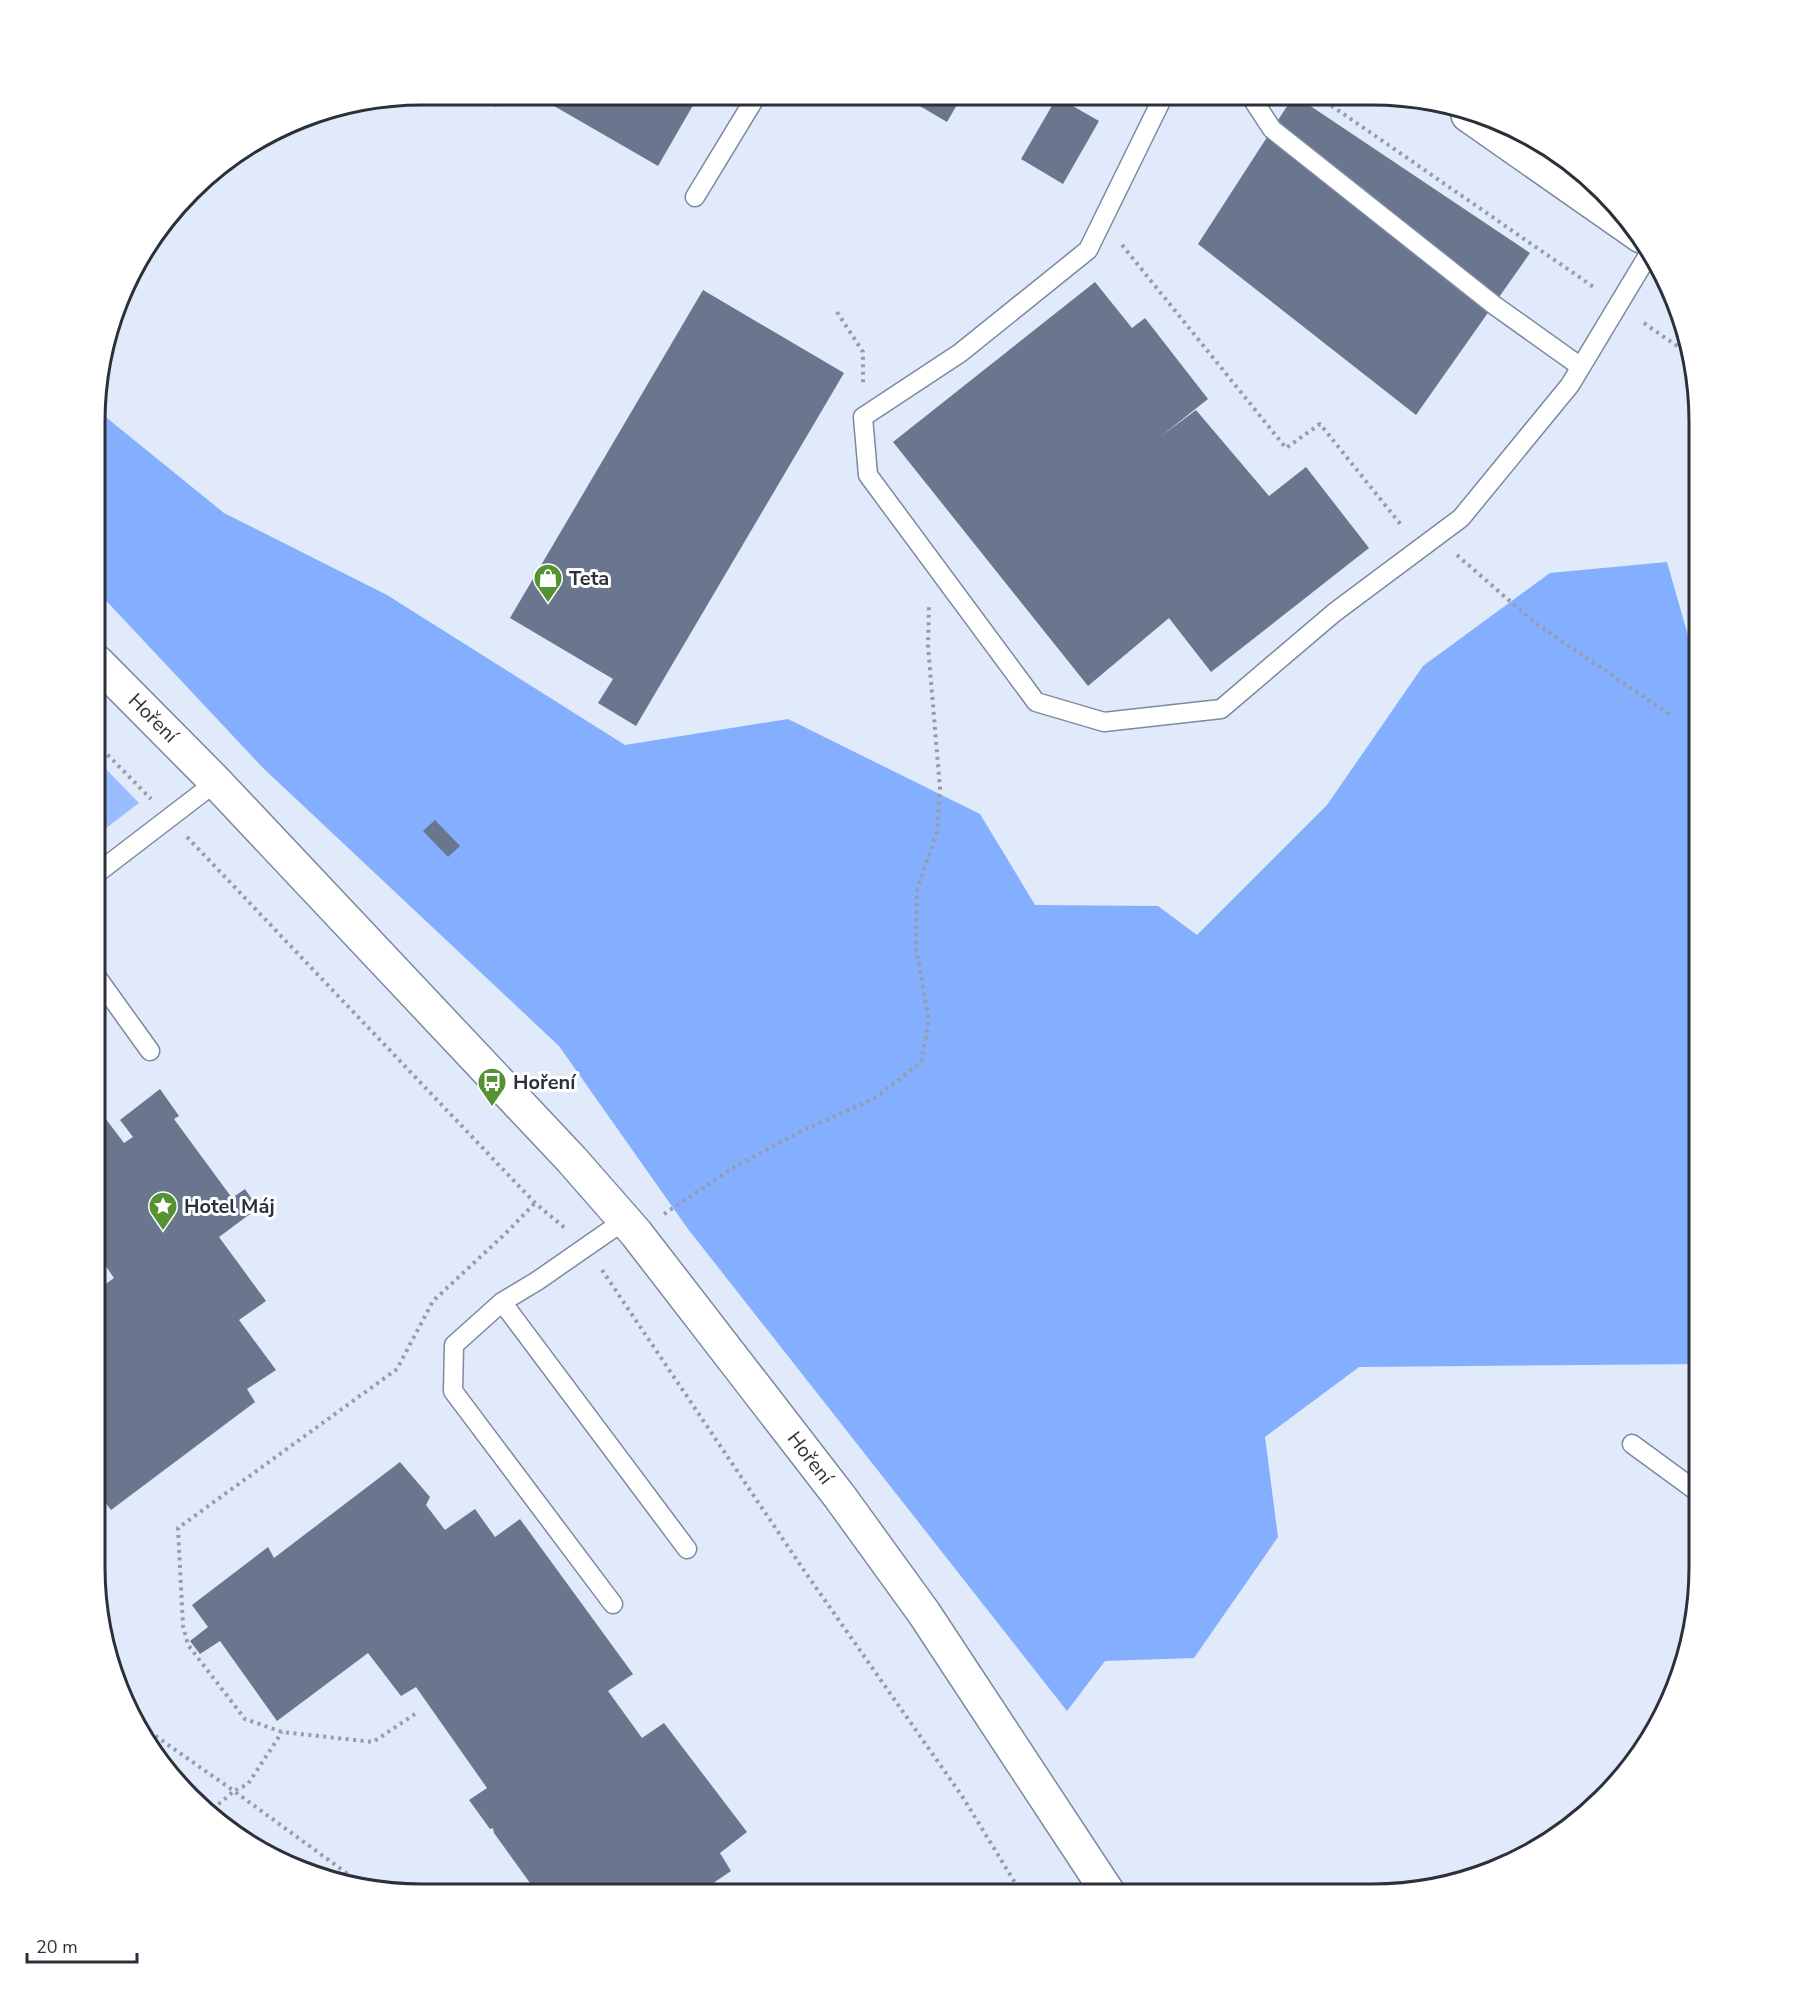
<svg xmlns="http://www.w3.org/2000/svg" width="1794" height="1989" font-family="'Nunito Sans',sans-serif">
<rect width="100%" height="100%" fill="#e1eafa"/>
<path fill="#9abdfd" d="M97,760L139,803L97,835Z"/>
<path fill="#83affe" d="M97,410L224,513L387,595L625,745L788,719L980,814L1035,905L1158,906L1197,935L1327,805L1423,666L1550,573L1667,562L1699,674V1364L1359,1367L1265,1437L1278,1537L1194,1658L1105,1661L1067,1711L688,1229L559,1046L262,767L97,591Z"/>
<path fill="#69768d" d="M476,95H503L496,107Z
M535,95H699L658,166Z
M903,96H962L947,122Z
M1057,97L1099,121L1063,184L1021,159Z
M1293,97H1297L1530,253L1416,415L1198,244Z
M1095,282L1132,328L1145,318L1208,399L1160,437L1196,410L1269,496L1306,467L1369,548L1211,672L1169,618L1088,686L893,442Z
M703,290L844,373L636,726L598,703L613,679L510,618Z
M435,820L460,846L448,857L423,831Z
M160,1089L179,1116L174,1119L232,1198L245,1189L258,1208L219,1237L266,1301L239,1320L276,1370L247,1389L255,1402L111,1510L95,1489L96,1291L114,1278L96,1252V1106L124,1143L133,1137L120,1120Z
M400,1462L430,1497L426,1505L445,1530L475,1509L495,1537L520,1519L633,1674L608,1691L642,1738L664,1723L747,1832L720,1853L731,1871L697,1894H538L494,1833L493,1828L490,1829L469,1800L487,1788L416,1687L401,1696L368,1653L277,1721L220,1641L200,1654L190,1641L208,1627L192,1605L268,1547L274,1558Z"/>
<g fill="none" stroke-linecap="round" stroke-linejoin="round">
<g stroke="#7b89a1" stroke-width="21">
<path id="service" d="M1163,97L1088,250L960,353L863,417L868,475L1036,702L1104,722L1221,709L1335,612L1461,518L1570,385L1650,252
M1251,97L1272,129L1494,305L1581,367
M695,197L757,95
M96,874L216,782
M96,976L150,1051
M502,1302L687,1549
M1632,1444L1699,1493
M613,1604L453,1391L454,1345L502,1302L537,1281L625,1220"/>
</g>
<g stroke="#7b89a1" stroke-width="36">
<path id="tertiary" d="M1468,115L1641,236"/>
</g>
<g stroke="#7b89a1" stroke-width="36">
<path id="primary" d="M97,662L216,782L572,1160L636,1233L840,1497L924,1613L1109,1894"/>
</g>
<path stroke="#959caa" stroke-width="4" stroke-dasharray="3 4.5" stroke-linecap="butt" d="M1319,97L1595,288
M1122,245L1286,448L1320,424L1402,526
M837,312L863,352V383
M1644,323L1690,355
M1457,555L1535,623L1672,716
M97,744L151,799
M187,837L535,1203L566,1229
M664,1214L734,1167L802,1131L875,1098L921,1062L929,1021L916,948L917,890L937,832L940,788L928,646L929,605
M602,1270L803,1569L962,1796L1022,1894
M415,1714L373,1742L282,1732L245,1719L188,1645L183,1626L178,1528L397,1369L433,1301L506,1233L535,1203
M137,1723L234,1791L248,1784L282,1732
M207,1814L234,1791L367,1888"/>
<use href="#service" stroke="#fff" stroke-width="18"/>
<use href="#tertiary" stroke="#fff" stroke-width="33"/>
<use href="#primary" stroke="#fff" stroke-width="33"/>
</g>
<defs>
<g id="shop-pin" transform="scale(1.5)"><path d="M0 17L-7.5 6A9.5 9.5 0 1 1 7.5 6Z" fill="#559231" stroke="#fff"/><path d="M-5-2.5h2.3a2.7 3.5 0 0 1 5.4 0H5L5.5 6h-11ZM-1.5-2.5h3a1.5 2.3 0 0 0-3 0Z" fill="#fff"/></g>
<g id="bus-pin" transform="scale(1.5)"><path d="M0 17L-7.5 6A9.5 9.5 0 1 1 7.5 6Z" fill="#559231" stroke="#fff"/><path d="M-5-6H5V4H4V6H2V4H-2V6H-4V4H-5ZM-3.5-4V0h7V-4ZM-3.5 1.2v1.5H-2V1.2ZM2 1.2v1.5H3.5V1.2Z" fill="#fff"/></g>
<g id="sight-pin" transform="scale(1.5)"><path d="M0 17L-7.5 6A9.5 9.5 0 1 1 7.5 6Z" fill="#559231" stroke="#fff"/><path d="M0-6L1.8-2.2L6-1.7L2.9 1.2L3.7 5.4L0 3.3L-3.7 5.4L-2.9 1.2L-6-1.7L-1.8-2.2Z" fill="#fff"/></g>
</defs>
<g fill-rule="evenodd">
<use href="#shop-pin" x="548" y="578"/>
<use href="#bus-pin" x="492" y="1082"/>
<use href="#sight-pin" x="163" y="1206"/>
</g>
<g text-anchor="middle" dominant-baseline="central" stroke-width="6" stroke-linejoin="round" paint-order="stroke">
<g font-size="20" font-weight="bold" fill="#2b303a" stroke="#fff" text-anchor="start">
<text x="569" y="578">Teta</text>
<text x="513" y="1082">Hoření</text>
<text x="184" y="1206">Hotel Máj</text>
</g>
<g font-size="20" fill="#2b303a" stroke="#fff">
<text transform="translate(153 718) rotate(45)">Hoření</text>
<text transform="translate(810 1458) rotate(52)">Hoření</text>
</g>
</g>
<path d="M0 0H1794V1989H0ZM422 105H1372A317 317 0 0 1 1689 422V1567A317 317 0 0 1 1372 1884H422A317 317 0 0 1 105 1567V422A317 317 0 0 1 422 105Z" fill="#fff" fill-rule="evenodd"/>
<path fill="none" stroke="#2b303a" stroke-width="3" d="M422 105H1372A317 317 0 0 1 1689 422V1567A317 317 0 0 1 1372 1884H422A317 317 0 0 1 105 1567V422A317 317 0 0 1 422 105Z"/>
<path d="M27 1953v9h110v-9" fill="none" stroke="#2b303a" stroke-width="3"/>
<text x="36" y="1953" font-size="18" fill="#2b303a" stroke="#ffffff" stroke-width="4.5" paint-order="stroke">20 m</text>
</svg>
